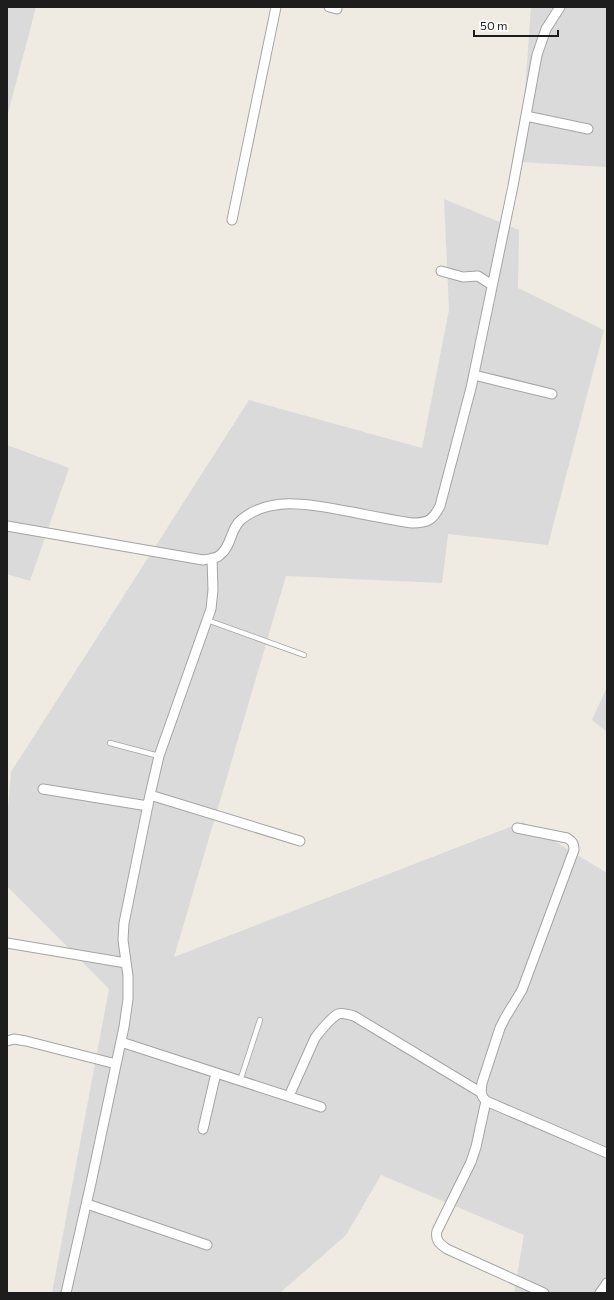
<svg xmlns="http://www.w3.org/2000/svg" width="614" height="1300" font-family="Commissioner,sans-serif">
<rect width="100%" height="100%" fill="#efebe2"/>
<path fill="#dbdada" d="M7,7H36L7,117Z
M531,7H607V167L520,162Z
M444,199L519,230L518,288L604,330L548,545L448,534L442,583L286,576L174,957L523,822L607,873V1293H514L524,1235L381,1175L346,1235L280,1293H52L109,989L7,886V822L11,772L249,400L422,448L449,310Z
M7,445L69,468L30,581L7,574Z
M607,687V732L592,720Z"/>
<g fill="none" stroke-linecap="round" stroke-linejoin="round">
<g stroke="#a4a4a4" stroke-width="6">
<path id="service" d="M207,620L304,655
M110,743L159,756
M240,1081L260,1020"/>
</g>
<g stroke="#a4a4a4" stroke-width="11">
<path id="minor" d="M329,7L337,9
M526,116L588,129
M232,220L276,7
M441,271L463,277L478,276L492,285
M474,375L552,394
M7,526L203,560C208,559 216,559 220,555C232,546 230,528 242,519C273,494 317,506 352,512C372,516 392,520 412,523C428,523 433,520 440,506L471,388L513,186L537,55L546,29L560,7
M43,789L148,806
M150,795L300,841
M517,828L567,838C572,841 574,843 574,850L522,990L505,1018L500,1028L482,1083C481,1091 480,1095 486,1101L607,1153
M7,943L126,963
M7,1041L14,1039L26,1041L116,1064
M121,1042L321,1107
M289,1096L315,1038C320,1031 331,1018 338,1014C343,1012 349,1015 354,1016L480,1092
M486,1101L476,1147L471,1162L437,1231C435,1241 440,1244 447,1249L544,1293
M203,1129L216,1073
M87,1204L207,1245
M66,1293L91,1183L124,1027L128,999V976L123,940L124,923L150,795L159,756L211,609L213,590L212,558
M600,1293L607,1283"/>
</g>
<use href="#service" stroke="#fff" stroke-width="4.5"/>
<use href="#minor" stroke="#fff" stroke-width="9"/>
</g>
<rect width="614" height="1300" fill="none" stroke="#1d1d1d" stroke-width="16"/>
<path d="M474 30v6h84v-6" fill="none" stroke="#1d1d1d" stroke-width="2"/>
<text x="480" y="30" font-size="12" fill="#1d1d1d" stroke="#ffffff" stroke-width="3" paint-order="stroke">50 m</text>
</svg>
